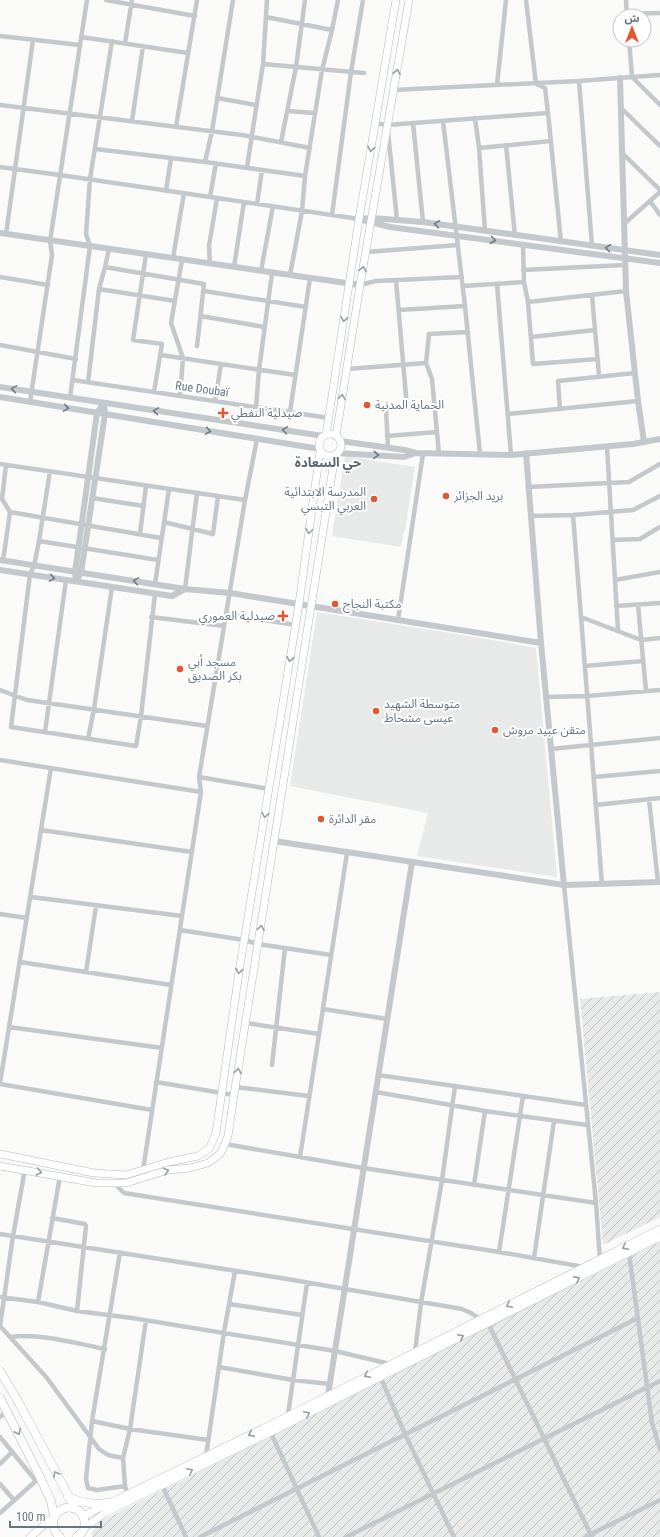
<svg xmlns="http://www.w3.org/2000/svg" width="660" height="1537" font-family="'Roboto Condensed','Noto Sans Arabic',sans-serif">
<defs>
<pattern id="industrial-furrows" width="10" height="10" patternUnits="userSpaceOnUse"><rect width="10" height="10" fill="#e8e9e9"/><path d="M-1 1l2-2M0 10L10 0M9 11l2-2" fill="none" stroke="#c0c1c2"/></pattern>
</defs>
<rect width="100%" height="100%" fill="#fafaf8"/>
<path fill="#e8e9e9" d="M345,456L415,467L405,531L403,534L401,547L332,536Z
M317,612L469,636L536,648L557,877L417,856L428,813L290,786Z"/>
<path fill="url(#industrial-furrows)" d="M660,992V1217L603,1245L580,999Z
M660,1242V1537H92L91,1534L99,1522Z"/>
<g fill="none" stroke-linecap="round" stroke-linejoin="round">
<g stroke="#b3babf" stroke-width="8">
<path id="secondary" d="M319 445a11 11 0 1 1 22 0a11 11 0 1 1-22 0Z
M326,435L359,219L396,0
M336,436L360,285L409,0
M0,1154L94,1173L126,1175L169,1162L198,1156L209,1149L216,1133L239,972L299,604L320,451
M0,1166L96,1183H126L168,1170L190,1168L208,1163L220,1154L225,1144L228,1136L234,1095L335,455
M83,1516L268,1426L660,1229
M84,1528L105,1513L271,1432L660,1237
M30,1537L54,1517"/>
</g>
<g stroke="#b5babe" stroke-width="9">
<path id="primary" d="M0,1371L19,1403L75,1508
M0,1398L40,1477L51,1501L54,1516
M68,1497C81,1503 92,1505 107,1503
M60,1537C44,1523 59,1500 78,1510C87,1518 87,1530 77,1537"/>
</g>
<path stroke="#c3c8cc" stroke-width="4.5" d="M106,0L195,16
M526,0L536,84L545,88L548,113
M626,0L627,16
M627,14L660,13
M266,17L332,30
M0,36L80,45
M81,37L188,53
M125,43L132,0
M263,64L364,73
M660,75L632,77L660,105
M579,81L592,246
M497,85L506,0
M393,90L579,81L632,77L629,40
M217,98L256,105
M0,105L242,135L310,148
M621,108L660,146
M287,111L315,113
M475,118L479,148L485,231
M132,121L143,46
M443,121L465,306L480,454
M375,123L387,125L548,113L561,242
M413,123L423,222
M176,127L197,0
M388,132L397,220
M281,142L296,67L305,0
M506,145L515,236
M479,148L551,141
M95,149L205,162L305,176
M621,152L660,190
M205,162L212,131L233,0
M0,167L60,175L359,219
M247,167L263,64L267,0
M166,191L171,158
M210,197L216,163
M650,201L660,215
M257,204L262,170
M332,215L351,72L363,0
M624,224L660,192
M6,234L33,40
M366,252L458,245
M146,254L133,340L162,344L154,392
M173,258L184,193
M210,264L209,246L217,198
M105,267L204,284L197,346
M234,267L244,202
M523,270L624,265
M261,271L273,206
M290,275L302,211L305,176L322,70L332,30L338,0
M0,277L48,285
M396,280L407,408
M524,282L528,302L533,364L598,359
M497,284L511,455
M360,285L376,281L462,277
M463,286L524,282L523,244
M99,289L175,301
M204,291L306,307
M592,295L599,376
M528,302L626,291
M399,310L465,306
M201,316L264,327
M531,337L595,330
M0,345L76,359
M161,355L295,375
M426,363L432,379L439,454
M347,369L426,363L429,334L468,332
M73,380L329,418
M88,382L99,289L105,267L109,249
M180,396L183,358L171,323L182,260
M70,398L90,246L86,234L90,179L112,41
M215,401L221,364
M30,402L52,255L50,241L87,0
M256,407L259,370L272,273
M560,409L558,381L635,373
M290,412L310,278
M508,414L638,401
M387,436L437,432
M607,447L618,630
M388,448L386,409L435,406
M0,464L245,500
M6,465L2,499L10,512
M50,471L39,541L34,566L30,574L11,727L136,746L141,716L155,594
M528,487L629,482L660,464
M92,498L144,506
M573,515L602,884
M531,516L573,515L633,510L660,496
M164,522L213,534L218,496
M140,534L146,486
M613,540L640,539L660,527
M39,541L158,560
M3,561L10,512L161,538
M615,580L660,572
M155,584L169,489
M185,589L197,493
M638,605L646,691
M616,606L660,603
M226,614L296,625
M151,617L224,626
M581,617L641,640L660,638
M398,620L423,454
M585,666L643,661
M0,690L27,700L207,726
M546,697L587,696L660,690
M45,732L66,580
M88,739L94,709L112,587
M551,749L660,738
M0,760L201,792
M199,777L269,789
M594,777L660,771
M649,799L658,882
M596,805L660,798
M41,830L192,852
M564,885L596,1203L600,1261
M31,897L182,916
M0,914L27,918
M180,930L244,940L258,944L331,955
M20,962L171,985
M86,972L96,906
M323,1009L387,1019
M246,1023L319,1034
M9,1027L162,1048
M272,1065L285,948
M378,1075L586,1105
M156,1082L234,1095
M0,1083L51,768
M0,1084L152,1110
M235,1087L309,1096
M376,1092L485,1111L587,1125
M225,1144L363,1168L596,1203
M300,1157L347,853
M143,1170L201,792L199,777L245,500L257,439
M114,1183L124,1193L499,1252L584,1267
M474,1185L485,1111
M52,1218L85,1224L86,1226L77,1311
M0,1234L281,1278L462,1309L471,1313L480,1319
M120,1252L92,1421L86,1479L88,1488L97,1490L125,1486L128,1495
M499,1252L523,1096
M629,1253L652,1423L660,1449
M534,1258L554,1121
M0,1297L38,1302L77,1311L132,1318L335,1351L390,1364
M38,1302L60,1176
M229,1304L302,1315
M488,1323L592,1537
M0,1326L47,1378L99,1449L108,1455L123,1458
M0,1326L13,1236L25,1169
M10,1337C41,1333 74,1343 105,1349
M415,1352L421,1303L442,1180L455,1086
M219,1367L293,1380L330,1384
M380,1376L405,1434L454,1537
M288,1415L307,1283
M0,1417L7,1411
M92,1421L130,1429L208,1440
M270,1431L319,1537
M0,1437L36,1481
M206,1456L224,1332L235,1271
M0,1464L12,1452
M0,1484L14,1500
M162,1485L186,1537
M125,1486L123,1458L130,1429L146,1320
M0,1513L38,1479
M200,1537L638,1318
M346,1537L660,1381
M585,1537L660,1500"/>
<path stroke="#c3c8cc" stroke-width="6" d="M620,78L626,291L638,401L644,442
M0,233L360,285
M660,255L423,222L372,218L359,219L390,227L660,263
M0,387L323,436
M0,397L320,449
M104,403L105,414L81,573L76,581L75,572L97,413Z
M337,453L404,457L416,453L405,450L340,441
M416,453L511,455L633,444L660,439
M526,453L541,643L564,885
M0,560L185,589L172,596L0,570
M185,589L230,593L541,643
M274,841L564,885L660,882
M328,1395L412,862"/>
<use href="#secondary" stroke="#fff" stroke-width="7"/>
<use href="#primary" stroke="#fff" stroke-width="8"/>
</g>
<defs><path id="oneway-chevron" d="M-2-3.5L2.5 0L-2 3.5" fill="none" stroke-width="1.6" stroke-linecap="round" stroke-linejoin="round"/></defs>
<g stroke="#939fa8">
<use href="#oneway-chevron" transform="translate(397 72) rotate(-80)"/>
<use href="#oneway-chevron" transform="translate(371 149) rotate(100)"/>
<use href="#oneway-chevron" transform="translate(363 269) rotate(-80)"/>
<use href="#oneway-chevron" transform="translate(344 319) rotate(99)"/>
<use href="#oneway-chevron" transform="translate(342 397) rotate(-81)"/>
<use href="#oneway-chevron" transform="translate(309 531) rotate(98)"/>
<use href="#oneway-chevron" transform="translate(290 659) rotate(99)"/>
<use href="#oneway-chevron" transform="translate(265 815) rotate(99)"/>
<use href="#oneway-chevron" transform="translate(261 928) rotate(-81)"/>
<use href="#oneway-chevron" transform="translate(239 971) rotate(99)"/>
<use href="#oneway-chevron" transform="translate(238 1071) rotate(-81)"/>
<use href="#oneway-chevron" transform="translate(166 1171) rotate(-15)"/>
<use href="#oneway-chevron" transform="translate(39 1172) rotate(11)"/>
<use href="#oneway-chevron" transform="translate(625 1247) rotate(153)"/>
<use href="#oneway-chevron" transform="translate(577 1279) rotate(-27)"/>
<use href="#oneway-chevron" transform="translate(509 1305) rotate(153)"/>
<use href="#oneway-chevron" transform="translate(461 1337) rotate(-26)"/>
<use href="#oneway-chevron" transform="translate(367 1375) rotate(154)"/>
<use href="#oneway-chevron" transform="translate(307 1414) rotate(-27)"/>
<use href="#oneway-chevron" transform="translate(18 1432) rotate(63)"/>
<use href="#oneway-chevron" transform="translate(251 1434) rotate(154)"/>
<use href="#oneway-chevron" transform="translate(190 1471) rotate(-26)"/>
<use href="#oneway-chevron" transform="translate(56 1474) rotate(-118)"/>
</g>
<g stroke="#6a7a87">
<use href="#oneway-chevron" transform="translate(437 224) rotate(-172)"/>
<use href="#oneway-chevron" transform="translate(493 240) rotate(7)"/>
<use href="#oneway-chevron" transform="translate(608 248) rotate(-172)"/>
<use href="#oneway-chevron" transform="translate(14 389) rotate(-171)"/>
<use href="#oneway-chevron" transform="translate(66 408) rotate(9)"/>
<use href="#oneway-chevron" transform="translate(156 411) rotate(-171)"/>
<use href="#oneway-chevron" transform="translate(285 430) rotate(-171)"/>
<use href="#oneway-chevron" transform="translate(208 431) rotate(10)"/>
<use href="#oneway-chevron" transform="translate(376 455) rotate(4)"/>
<use href="#oneway-chevron" transform="translate(52 578) rotate(9)"/>
<use href="#oneway-chevron" transform="translate(136 581) rotate(-171)"/>
</g>
<g fill="#e4572e" stroke="#fff" stroke-width="1.5">
<circle cx="367" cy="405" r="4"/>
<path d="M221 407h4v4h4v4h-4v4h-4v-4h-4v-4h4z"/>
<circle cx="446" cy="496" r="4"/>
<circle cx="374" cy="499" r="4"/>
<circle cx="335" cy="604" r="4"/>
<path d="M281 610h4v4h4v4h-4v4h-4v-4h-4v-4h4z"/>
<circle cx="180" cy="669" r="4"/>
<circle cx="376" cy="711" r="4"/>
<circle cx="495" cy="730" r="4"/>
<circle cx="321" cy="819" r="4"/>
</g>
<g text-anchor="middle" dominant-baseline="central" stroke-width="4" stroke-linejoin="round" paint-order="stroke">
<g font-size="12" fill="#657683" stroke="#fff">
<text transform="translate(202 389) rotate(8)">Rue Doubaï</text>
</g>
<g font-size="12" fill="#657683" stroke="#fff" text-anchor="start">
<text x="375" y="405">الحماية المدنية</text>
<text x="231" y="413">صيدلية النفطي</text>
<text x="366" y="492" text-anchor="end">المدرسة الابتدائية<tspan x="366" dy="14">العربي التبسي</tspan></text>
<text x="454" y="496">بريد الجزائر</text>
<text x="343" y="604">مكتبة النجاح</text>
<text x="275" y="616" text-anchor="end">صيدلية العموري</text>
<text x="188" y="662">مسجد أبي<tspan x="188" dy="14">بكر الصديق</tspan></text>
<text x="384" y="704">متوسطة الشهيد<tspan x="384" dy="14">عيسى مشحاط</tspan></text>
<text x="503" y="730">متقن عبيد مروش</text>
<text x="329" y="819">مقر الدائرة</text>
</g>
<g font-size="13" font-weight="bold" fill="#57646e" stroke="#fff">
<text x="328" y="462">حي السعادة</text>
</g>
</g>
<g transform="translate(632 28)"><circle r="19" fill="#ffffff" stroke="#c1c8cd"/>
<path d="M0-3L7 15L0 10L-7 15Z" fill="#e4572e"/>
<text y="-6" font-size="11" font-weight="bold" text-anchor="middle" fill="#657683">ش</text>
</g>
<path d="M10 1521v6h91v-6" fill="none" stroke="#657683" stroke-width="2"/>
<text x="16" y="1521" font-size="12" fill="#657683" stroke="#ffffff" stroke-width="3" paint-order="stroke">100 m</text>
</svg>
